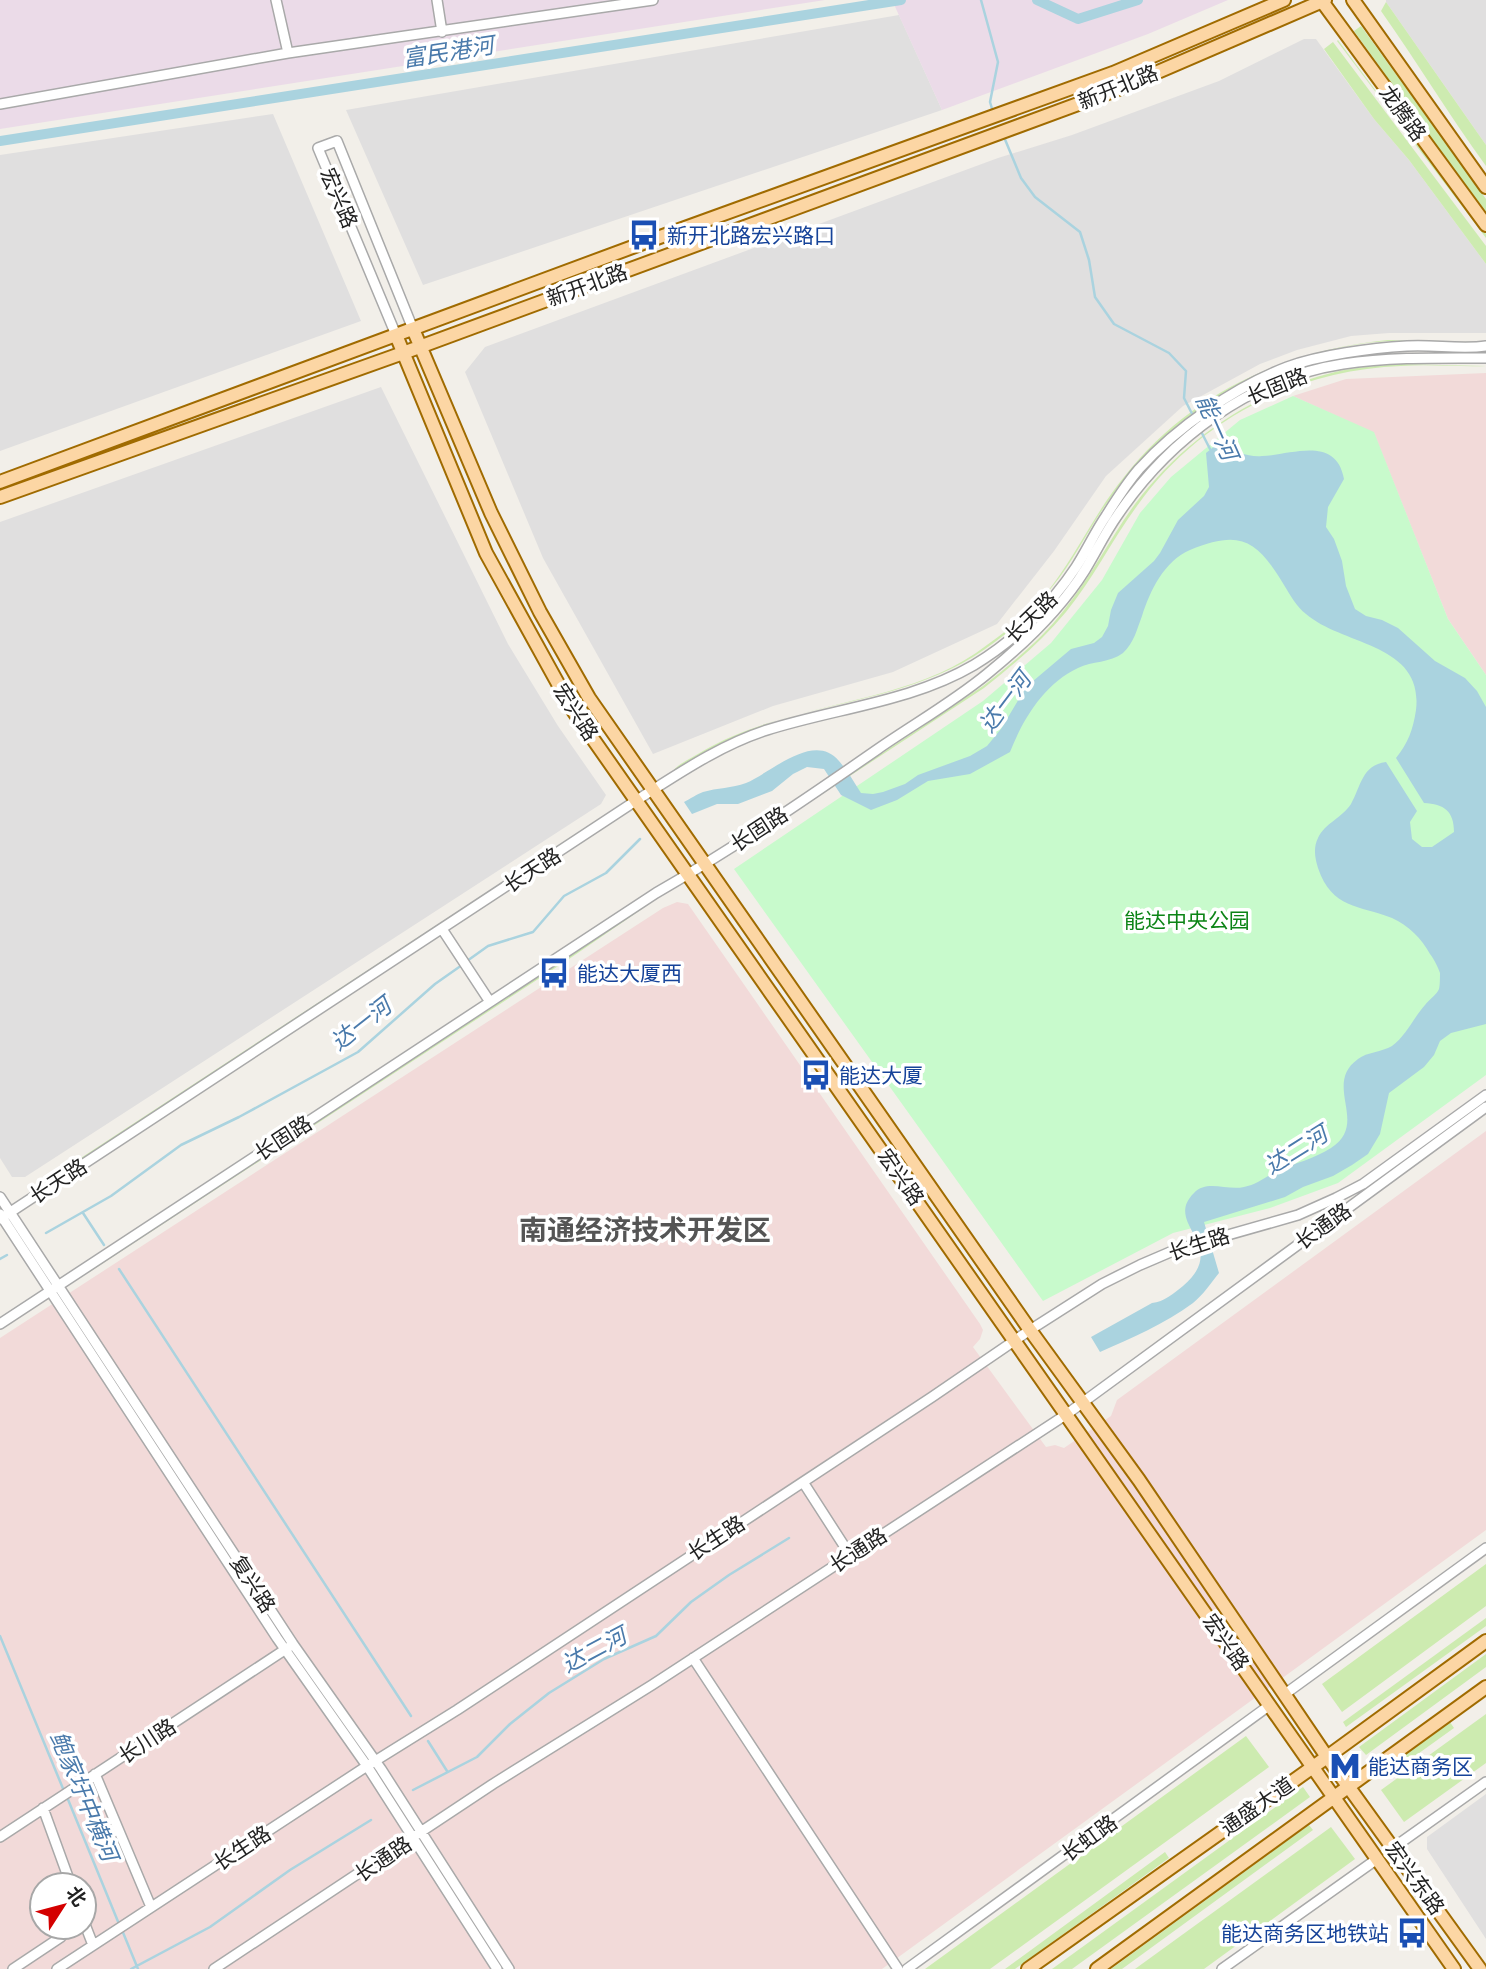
<svg xmlns="http://www.w3.org/2000/svg" width="1486" height="1969" font-family="Cabin,'Noto Sans SC',sans-serif">
<rect width="100%" height="100%" fill="#f2efe9"/>
<path fill="#e0dfdf" d="M1386,0H1486V145L1386,2Z
M899,15L942,110L423,285L346,110Z
M1304,39H1316L1374,119L1409,160L1486,264V333H1389L1351,336L1297,350L1260,364L1183,406L1106,476L1054,551L997,624L893,672L773,706L653,754L543,558L465,372L485,347L998,158L1072,135L1219,81Z
M273,114L361,321L0,451V155Z
M381,387L508,644L558,726L606,795L601,804L25,1177H12L0,1158V522Z
M1486,1794V1939L1427,1849V1837Z"/>
<path fill="#f2dad9" fill-rule="evenodd" d="M1486,373V675L1448,619L1374,433L1293,396L1346,379Z
M677,902L688,904L980,1324L983,1330L980,1339L973,1347L1046,1447L1055,1445L1064,1448L1111,1416L1117,1400L1486,1131V1530L882,1969H0V1338L663,908ZM42,1885H84V1927H42Z"/>
<path fill="#ebdbe8" d="M0,0H825L0,129Z
M892,0H1228L1148,34L942,110Z"/>
<path fill="#cdebb0" d="M1386,2L1486,145V166C1449,115 1417,62 1381,11Z
M1361,26L1486,199V214L1354,31Z
M1338,40C1386,106 1437,169 1486,234V238L1337,41Z
M1333,42L1486,246V264L1409,160L1374,119L1324,49Z
M1388,340L1486,342C1442,342 1397,337 1354,345C1254,363 1164,418 1107,503C1088,530 1073,562 1052,587C1030,615 1003,638 973,657C914,693 843,701 778,720C741,732 706,751 673,771C679,763 694,757 703,751C787,702 898,706 976,653C1004,633 1033,612 1054,583C1079,549 1097,510 1124,477C1189,394 1285,350 1388,340Z
M1399,364L1486,366C1458,367 1429,364 1401,366C1296,370 1198,420 1137,506C1112,540 1093,579 1066,612C1042,641 1013,665 984,688L737,850L983,686C1012,663 1041,640 1064,610C1091,577 1110,538 1135,504C1184,439 1255,391 1335,372C1356,367 1378,366 1399,364Z
M603,816L514,877L32,1192V1190Z
M658,898L569,959L88,1273L87,1272Z
M1486,1564V1606L1342,1712L1322,1684Z
M1486,1618V1626L1346,1727L1343,1722Z
M1486,1654V1667L1366,1755L1359,1747Z
M1486,1714V1763L1404,1822L1381,1790Z
M1450,1722L1454,1728L1383,1779L1379,1773Z
M1246,1736L1269,1767L990,1969H925Z
M1303,1787L1310,1797L1072,1969H1052Z
M1309,1825L1313,1830L1122,1969H1111Z
M1331,1827L1355,1859L1204,1969H1135Z
M1165,1852L1169,1858L1015,1969H1005Z"/>
<path fill="#c8facc" d="M1293,396L1374,432L1448,619L1486,675V1075L1338,1183L1270,1208L1173,1233L1043,1301L734,869L983,701L1051,643L1102,580L1140,513L1171,477L1240,420Z"/>
<path fill="#aad3df" d="M1226,437L1240,453C1247,455 1255,457 1262,456C1292,455 1336,435 1344,479L1328,507L1326,527L1334,539L1342,561L1346,586L1355,609L1366,616L1382,620L1398,628L1435,661L1465,678L1477,691L1486,707V1024L1451,1033L1440,1041L1434,1055L1424,1067L1389,1093L1380,1134L1368,1154L1352,1165L1333,1176L1303,1187L1285,1197L1204,1222L1219,1273C1211,1283 1203,1295 1193,1303C1165,1324 1131,1338 1100,1352L1091,1337L1152,1303C1164,1302 1174,1293 1183,1286C1231,1245 1162,1224 1194,1193C1207,1179 1227,1191 1244,1187C1256,1185 1266,1177 1277,1171C1295,1163 1314,1159 1331,1148C1370,1123 1322,1085 1358,1059C1367,1052 1382,1052 1392,1046C1406,1036 1414,1017 1425,1005C1429,1000 1437,994 1439,989C1440,986 1440,976 1440,973C1438,967 1434,959 1430,954C1422,939 1408,925 1392,918C1359,905 1332,909 1318,868C1315,858 1313,848 1318,838C1325,823 1342,818 1351,804C1361,786 1362,765 1386,762L1417,811L1410,822L1412,839L1422,847H1432L1454,832C1454,811 1444,804 1424,803L1396,758C1408,743 1413,730 1416,710C1424,643 1343,646 1306,614C1297,607 1290,595 1284,585C1257,540 1241,529 1190,550C1164,561 1150,591 1142,616C1137,629 1134,643 1123,653C1110,663 1092,661 1078,668C1044,684 1023,719 1010,752L970,774L928,781L897,800L871,810L841,795L824,769L807,767L793,774L772,791L738,804H717L692,814L684,802C690,799 697,794 703,792C717,788 732,788 746,783C772,772 814,731 839,761C847,770 854,782 861,793L873,794L883,792L905,784L918,775L970,756L987,746L1001,729L1026,687L1071,649L1094,643L1102,637L1108,626L1111,610L1118,593L1154,561L1160,553L1178,520L1204,496L1209,487L1206,453Z"/>
<g fill="none" stroke-linecap="round" stroke-linejoin="round">
<path stroke="#aad3df" stroke-width="2.5" d="M981,0L998,62L990,102L993,112
M1004,137L1021,178L1035,197L1080,232L1089,260L1095,297L1114,324L1169,353L1186,371L1184,398L1210,449
M467,961L488,946L533,932L564,896L606,873L640,839
M83,1213L104,1245
M46,1233L111,1196L181,1145L239,1117L358,1052L435,984L462,965
M0,1259L7,1255
M119,1269L411,1716
M0,1636L64,1791
M428,1741L447,1771
M413,1790L477,1757L510,1724L549,1693L604,1659L656,1636L691,1602L729,1575L789,1538
M67,1797L119,1924
M122,1930L138,1969
M131,1969L210,1927L290,1870L371,1820"/>
<path stroke="#aad3df" stroke-width="10" d="M1037,0L1078,19L1138,0
M0,141L901,0"/>
<g stroke="#a9a9a9" stroke-width="12">
<path id="minor" d="M276,0L288,53
M437,0L442,32
M0,104L288,53L653,0
M396,335L318,148L337,141L413,329
M442,929L490,1002
M0,1197L293,1644L381,1769L509,1969
M0,1214L277,1638L367,1766L497,1969
M0,1219L637,800C678,774 720,745 767,730C836,708 911,702 974,665C1014,641 1051,605 1076,567C1087,550 1095,532 1106,516C1116,500 1127,483 1139,469C1177,427 1235,387 1287,367C1320,355 1371,348 1407,346C1433,344 1460,350 1486,346
M0,1324L656,893C733,849 806,799 878,749C914,724 953,702 987,674C1023,645 1060,610 1085,570C1096,552 1105,533 1117,516C1169,439 1250,378 1343,364C1391,357 1438,358 1486,358
M803,1482L850,1555
M693,1658L898,1969
M1285,1694L1486,1548
M95,1774L151,1907
M43,1808L71,1885
M0,1837L289,1647
M1393,1848L1486,1782
M84,1922L93,1945
M13,1969L61,1937
M57,1969L367,1766L457,1710L932,1397L1030,1330L1102,1284L1140,1265L1175,1250L1298,1215L1336,1198L1363,1184L1486,1095
M214,1969L493,1784L652,1685L1067,1414L1486,1107
M907,1969L1270,1705
M1222,1969L1377,1859"/>
</g>
<g stroke="#a06b00" stroke-width="16">
<path id="major" d="M1321,0L1486,225
M1353,0L1486,187
M413,329L491,513L540,612L589,698L1030,1330L1139,1480L1327,1757L1480,1969
M396,335L486,553L572,709L1454,1969
M0,482L646,242L1113,73L1284,0
M0,497L403,353L1116,90L1325,0
M1028,1969L1327,1757L1486,1641
M1097,1969L1486,1687"/>
</g>
<use href="#minor" stroke="#fff" stroke-width="9"/>
<use href="#major" stroke="#fcd6a4" stroke-width="12"/>
</g>
<defs>
<g id="bus-bare" transform="scale(2.415)"><path d="M-5-6H5V4H4V6H2V4H-2V6H-4V4H-5ZM-3.5-4V0h7V-4ZM-3.5 1.2v1.5H-2V1.2ZM2 1.2v1.5H3.5V1.2Z" fill="#1a4fb4" stroke="#fff" stroke-width="2.5" paint-order="stroke"/></g>
<g id="metro-bare" transform="scale(2.415)"><path d="M-5.5 5V-5H-3L0 0L3-5H5.5V5H3V-.5L0 4L-3-.5V5Z" fill="#1a4fb4" stroke="#fff" stroke-width="2.5" paint-order="stroke"/></g>
</defs>
<g fill-rule="evenodd">
<use href="#bus-bare" x="644" y="235"/>
<use href="#bus-bare" x="554" y="973"/>
<use href="#bus-bare" x="816" y="1075"/>
<use href="#metro-bare" x="1345" y="1766"/>
<use href="#bus-bare" x="1412" y="1933"/>
</g>
<g text-anchor="middle" dominant-baseline="central" stroke-width="7" stroke-linejoin="round" paint-order="stroke">
<g font-size="21" fill="#222" stroke="#fff">
<text transform="translate(1118 87) rotate(-22)">新开北路</text>
<text transform="translate(1403 113) rotate(54)">龙腾路</text>
<text transform="translate(339 198) rotate(67)">宏兴路</text>
<text transform="translate(587 285) rotate(-20)">新开北路</text>
<text transform="translate(1277 386) rotate(-22)">长固路</text>
<text transform="translate(1031 617) rotate(-44)">长天路</text>
<text transform="translate(576 712) rotate(57)">宏兴路</text>
<text transform="translate(759 829) rotate(-33)">长固路</text>
<text transform="translate(532 870) rotate(-33)">长天路</text>
<text transform="translate(283 1138) rotate(-33)">长固路</text>
<text transform="translate(901 1177) rotate(55)">宏兴路</text>
<text transform="translate(58 1181) rotate(-33)">长天路</text>
<text transform="translate(1323 1226) rotate(-36)">长通路</text>
<text transform="translate(1199 1244) rotate(-18)">长生路</text>
<text transform="translate(716 1538) rotate(-33)">长生路</text>
<text transform="translate(858 1550) rotate(-33)">长通路</text>
<text transform="translate(253 1584) rotate(57)">复兴路</text>
<text transform="translate(1226 1642) rotate(55)">宏兴路</text>
<text transform="translate(147 1741) rotate(-33)">长川路</text>
<text transform="translate(1257 1806) rotate(-35)">通盛大道</text>
<text transform="translate(1089 1838) rotate(-36)">长虹路</text>
<text transform="translate(242 1848) rotate(-33)">长生路</text>
<text transform="translate(383 1859) rotate(-34)">长通路</text>
<text transform="translate(1415 1878) rotate(54)">宏兴东路</text>
</g>
<g font-size="21" fill="#164399" stroke="#fff" text-anchor="start">
<text x="667" y="235">新开北路宏兴路口</text>
<text x="577" y="973">能达大厦西</text>
<text x="839" y="1075">能达大厦</text>
<text x="1368" y="1766">能达商务区</text>
<text x="1389" y="1933" text-anchor="end">能达商务区地铁站</text>
</g>
<g font-size="21" fill="#0c8416" stroke="#fff">
<text x="1187" y="920">能达中央公园</text>
</g>
<g font-size="23" font-style="italic" fill="#4a7aab" stroke="#fff">
<text transform="translate(448 52) rotate(-9)">富民港河</text>
<text transform="translate(1217 427) rotate(66)">能一河</text>
<text transform="translate(1005 702) rotate(-53)">达一河</text>
<text transform="translate(361 1024) rotate(-38)">达一河</text>
<text transform="translate(1296 1150) rotate(-32)">达二河</text>
<text transform="translate(594 1650) rotate(-28)">达二河</text>
<text transform="translate(84 1796) rotate(67)">鲍家圩中横河</text>
</g>
<g font-size="28" font-weight="bold" fill="#555" stroke="#fff">
<text x="645" y="1230">南通经济技术开发区</text>
</g>
</g>
<g transform="translate(63 1906) rotate(54)"><circle r="33" fill="#ffffff" stroke="#a7a7a7" stroke-width="2"/>
<path d="M0-5L12 26L0 18L-12 26Z" fill="#d40000"/>
<text y="-10" font-size="19" font-weight="bold" text-anchor="middle" fill="#222222">北</text>
</g>
</svg>
